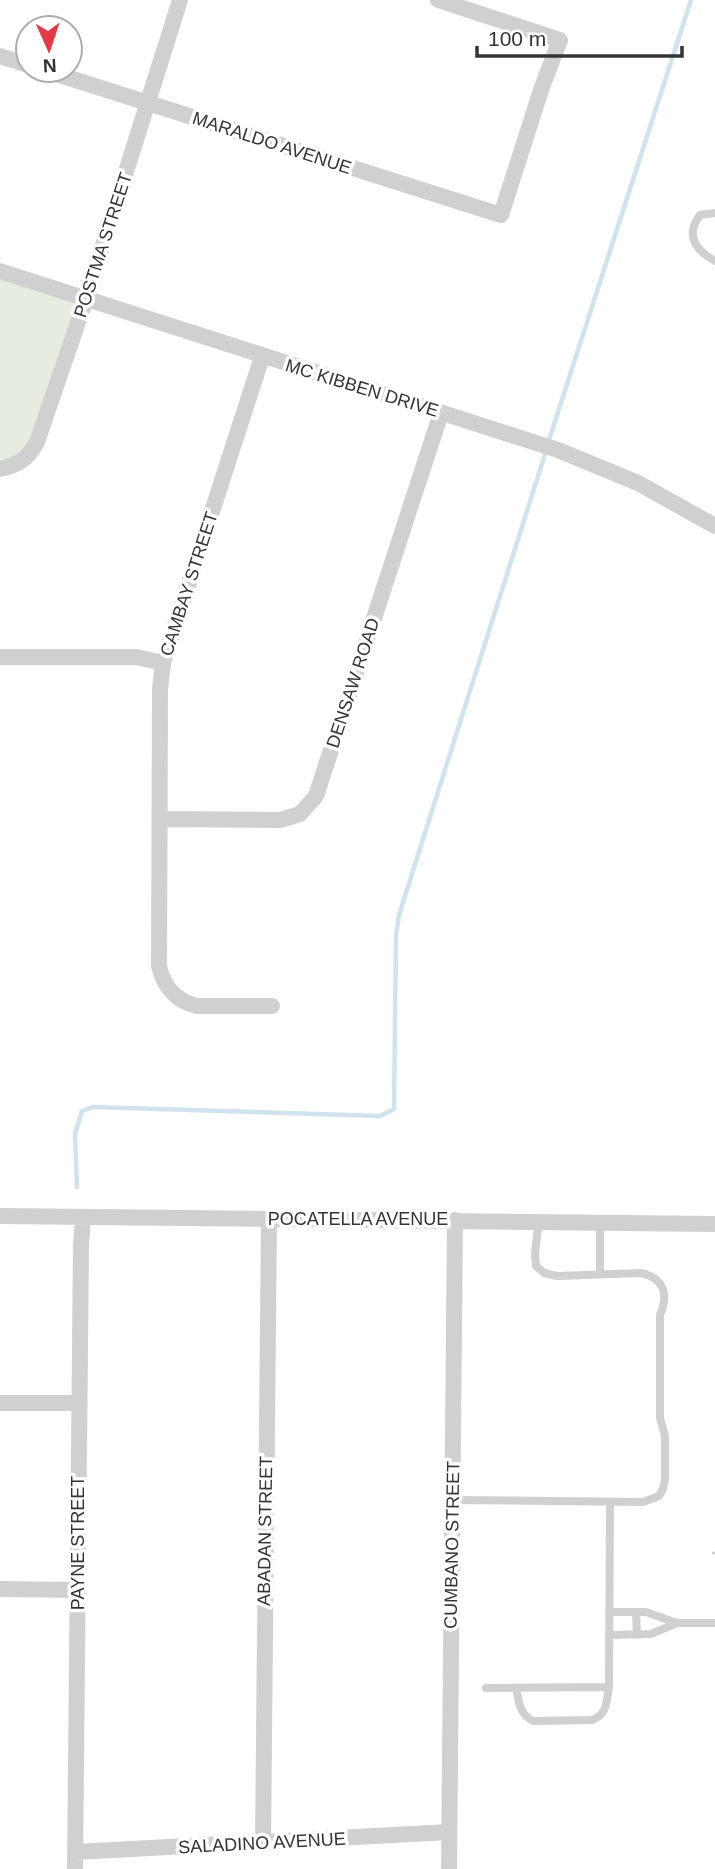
<svg xmlns="http://www.w3.org/2000/svg" width="715" height="1869" font-family="Helvetica,sans-serif">
<rect width="100%" height="100%" fill="#fff"/>
<path fill="#e6ecdf" d="M0,279L78,303L30,442L18,458L0,463Z"/>
<g fill="none" stroke-linecap="round" stroke-linejoin="round">
<path stroke="#cfe2ee" stroke-width="4.5" d="M548,443L691,0
M77,1187L75,1134L82,1111L93,1107L380,1116L394,1109L396,935L399,915L546,451"/>
<path stroke="#cdcdcd" stroke-width="2.5" stroke-dasharray="3.5 3.5" stroke-linecap="butt" d="M712,1553H715"/>
<path stroke="#d0d0d0" stroke-width="8" d="M715,213L700,215C685,235 695,250 715,261
M600,1274V1222
M452,1500L643,1502L659,1496L663,1489L665,1479V1436L660,1418V1315C669,1294 664,1278 641,1273L557,1276L544,1273L536,1266L535,1253L539,1221
M609,1612H646L677,1623H715
M636,1612L637,1635
M609,1635L651,1634L677,1623
M486,1688L609,1687
M516,1688C519,1701 519,1714 533,1721L592,1720C608,1714 606,1702 609,1687L610,1502"/>
<path stroke="#d0d0d0" stroke-width="16" d="M0,56L28,65
M44,70L501,215L542,87L560,40L438,0
M0,271L558,450L638,483L715,526
M262,357L163,663L160,689L159,966C164,987 175,1001 197,1006H272
M0,469C18,465 28,459 37,442L86,299L180,0
M0,657H136L163,663
M160,819L280,820L300,814L316,796L441,413
M0,1216L715,1224
M0,1403H79
M0,1589L77,1590
M263,1843L269,1219
M76,1852L449,1832
M75,1869L81,1245L83,1217
M449,1869L455,1220"/>
</g>
<g text-anchor="middle" dominant-baseline="central" stroke-width="7" stroke-linejoin="round" paint-order="stroke">
<g font-size="18" fill="#333" stroke="#fff">
<text transform="translate(272 143) rotate(18)">MARALDO AVENUE</text>
<text transform="translate(103 245) rotate(-72)">POSTMA STREET</text>
<text transform="translate(362 388) rotate(17)">MC KIBBEN DRIVE</text>
<text transform="translate(189 584) rotate(-72)">CAMBAY STREET</text>
<text transform="translate(353 683) rotate(-72)">DENSAW ROAD</text>
<text x="358" y="1219">POCATELLA AVENUE</text>
<text transform="translate(265 1531) rotate(-89)">ABADAN STREET</text>
<text transform="translate(78 1543) rotate(-90)">PAYNE STREET</text>
<text transform="translate(452 1545) rotate(-89)">CUMBANO STREET</text>
<text transform="translate(262 1843) rotate(-3)">SALADINO AVENUE</text>
</g>
</g>
<g transform="translate(49 49) rotate(177)"><circle r="33" fill="#ffffff" stroke="#adadad" stroke-width="2"/>
<path d="M0-5L12 26L0 18L-12 26Z" fill="#e63946"/>
<text y="-10" font-size="19" font-weight="bold" text-anchor="middle" fill="#333333">N</text>
</g>
<path d="M477 46v10h205v-10" fill="none" stroke="#333333" stroke-width="3.5"/>
<text x="488" y="46" font-size="21" fill="#333333" stroke="#ffffff" stroke-width="5" paint-order="stroke">100 m</text>
</svg>
